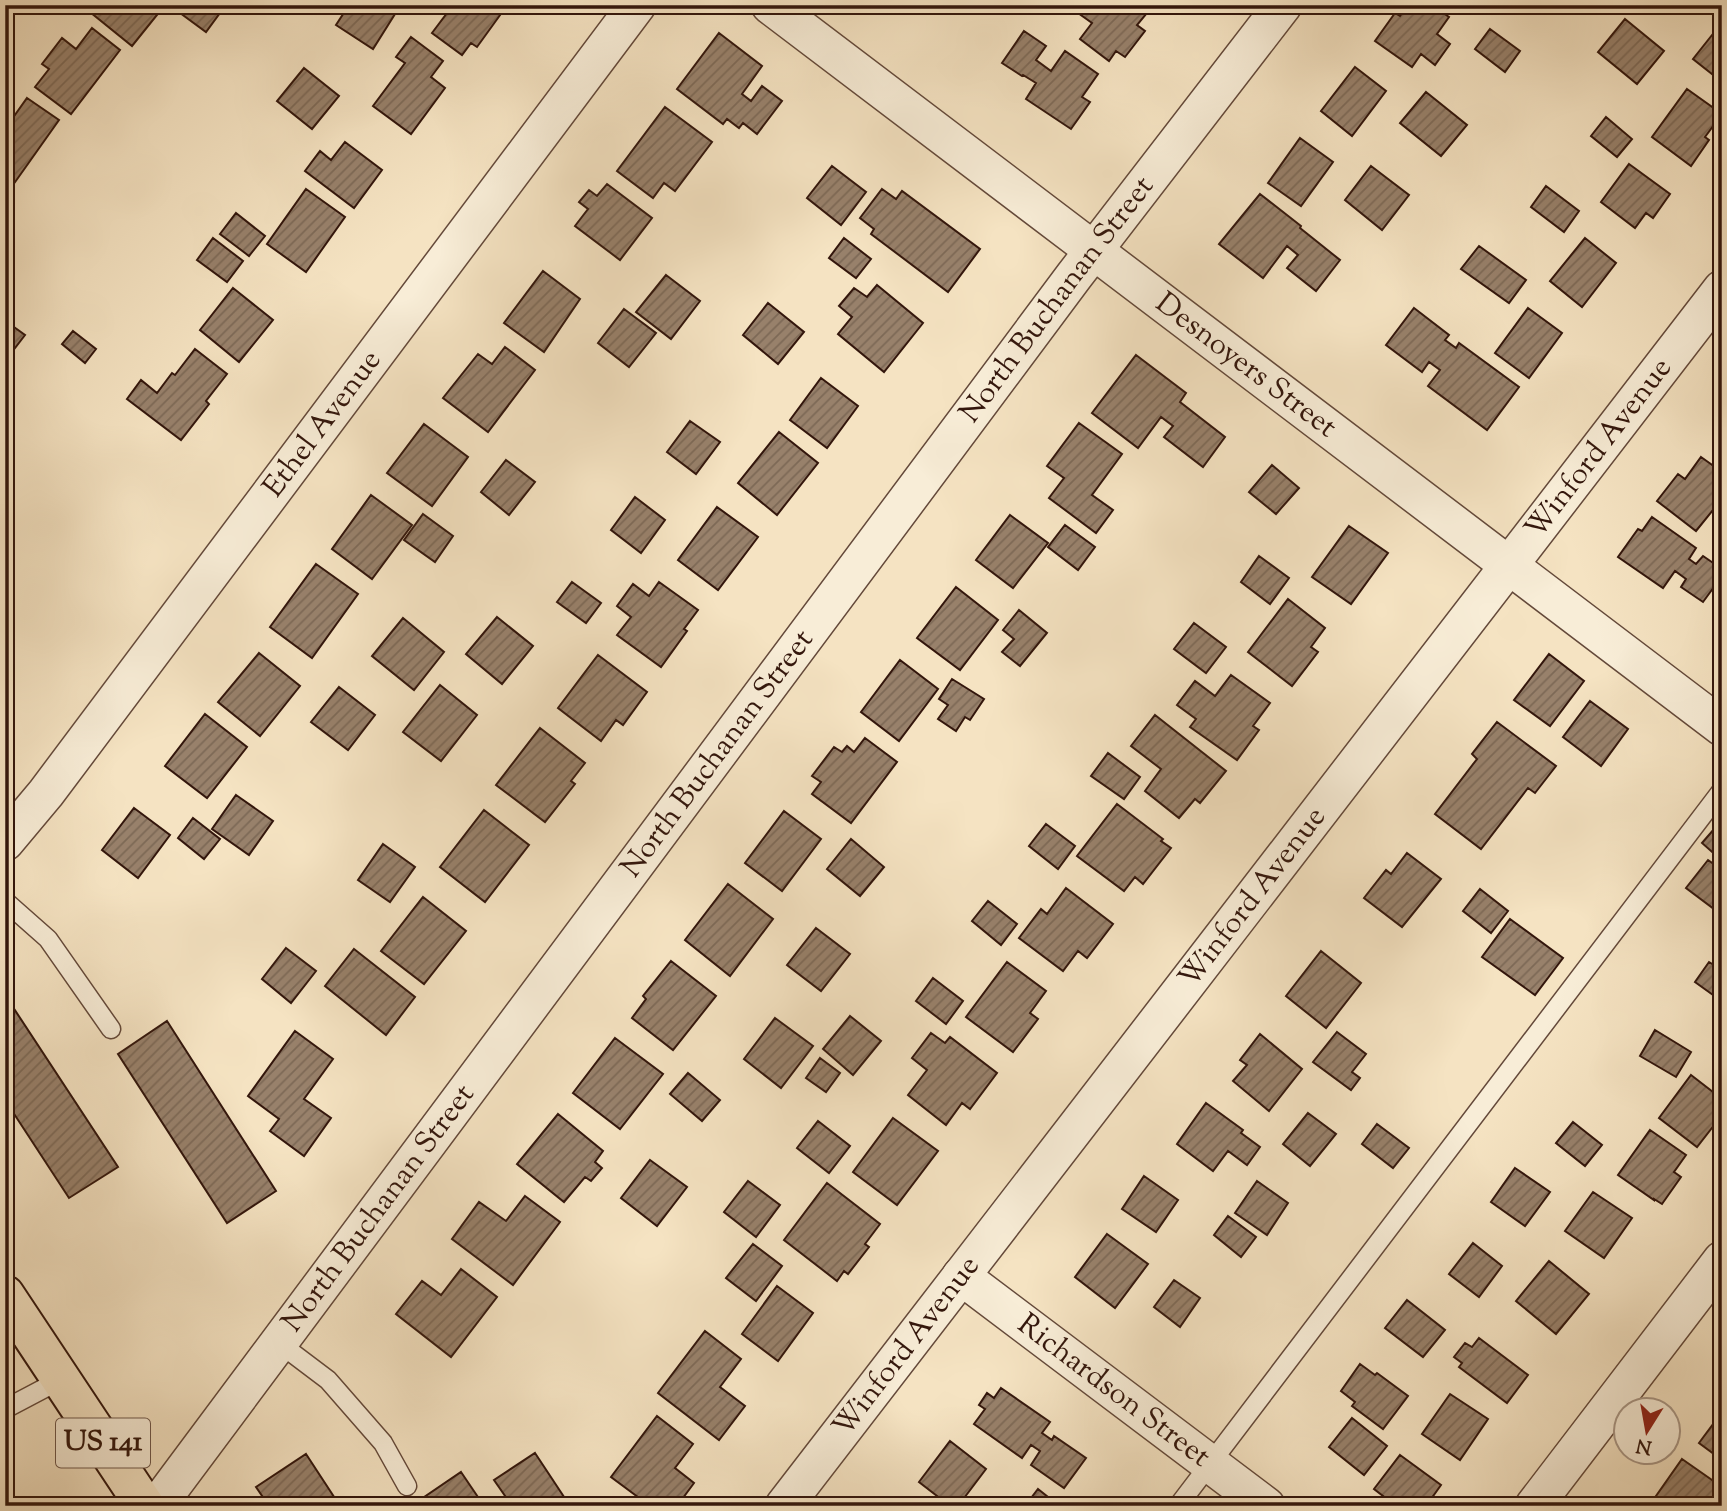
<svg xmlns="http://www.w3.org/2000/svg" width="1727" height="1511" font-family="'Sorts Mill Goudy',serif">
<defs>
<pattern id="building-hatch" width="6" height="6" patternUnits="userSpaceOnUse" patternTransform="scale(1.75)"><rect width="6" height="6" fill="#98816b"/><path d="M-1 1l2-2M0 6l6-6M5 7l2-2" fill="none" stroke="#7d6956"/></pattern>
</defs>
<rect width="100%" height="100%" fill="#f5e3c2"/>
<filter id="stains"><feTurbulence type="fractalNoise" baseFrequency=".00286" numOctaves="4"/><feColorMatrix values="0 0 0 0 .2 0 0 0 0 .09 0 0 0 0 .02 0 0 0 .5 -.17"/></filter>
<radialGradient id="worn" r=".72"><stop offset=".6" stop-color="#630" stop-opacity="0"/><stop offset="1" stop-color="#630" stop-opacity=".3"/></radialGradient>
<path fill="url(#building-hatch)" stroke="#33160c" stroke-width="2" d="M87,5H165L132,46L85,8Z
M179,5H224L225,6L206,32L176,10Z
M349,5H382L395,14L373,49L336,25Z
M436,5H496L503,11L477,47L471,43L462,55L432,33L447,13Z
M1083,5H1137L1147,13L1137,25L1145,31L1125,57L1116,51L1109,61L1080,39L1092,23L1078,13Z
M1408,5H1432L1449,17L1437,34L1450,44L1435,65L1421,54L1412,67L1375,41L1395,13L1400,16Z
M1625,19L1664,51L1637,84L1598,52Z
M92,28L120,50L71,114L35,87L49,69L42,64L62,38L76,49Z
M1490,29L1520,51L1505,72L1475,49Z
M1716,30L1722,34V82L1693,59Z
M1024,31L1046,46L1036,60L1051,71L1065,51L1098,74L1082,97L1090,102L1071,129L1026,99L1036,83L1023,75L1022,76L1002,63Z
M719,33L762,66L742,94L751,101L762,86L782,101L757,134L743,123L739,128L727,119L723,124L677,89Z
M411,37L443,61L431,77L445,88L411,134L373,106L405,63L396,57Z
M1355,67L1386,91L1352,136L1321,111Z
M304,68L339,96L312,129L277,101Z
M1687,89L1722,114L1705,137L1709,140L1691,166L1652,137Z
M1426,92L1467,125L1441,156L1400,123Z
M27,98L59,120L13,185L5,180V129Z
M665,107L712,142L675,191L664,183L653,198L617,171Z
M1606,117L1632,139L1617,157L1591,136Z
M1300,138L1333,162L1301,206L1268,183Z
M345,142L382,170L354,208L305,171L320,151L331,160Z
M1629,164L1670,194L1653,218L1646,213L1635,228L1601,202Z
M832,166L866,192L841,225L807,198Z
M1371,166L1409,195L1382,230L1345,200Z
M607,184L652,218L620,260L575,226L588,209L579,202L589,190L597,196Z
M1546,186L1579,211L1564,232L1531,207Z
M306,189L345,217L306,272L267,244Z
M882,189L896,199L902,191L980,249L948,292L871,234L874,229L860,218Z
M1260,194L1301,226L1300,228L1340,260L1316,291L1287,268L1298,255L1287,246L1263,278L1219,244Z
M236,213L265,236L249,256L220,234Z
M213,238L243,261L227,282L197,260Z
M844,238L871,259L856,278L829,258Z
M1585,238L1616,263L1582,307L1550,281Z
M1479,246L1526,280L1509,303L1461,269Z
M543,271L580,299L544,352L504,323Z
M666,275L700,301L671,339L636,312Z
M877,285L923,323L884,372L838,334L852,317L839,306L854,288L867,297Z
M233,288L273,320L239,362L200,330Z
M768,303L804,332L778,364L743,335Z
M1414,308L1449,335L1445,340L1456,348L1459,343L1519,387L1487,430L1428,386L1440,370L1429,362L1422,372L1386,345Z
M1528,308L1562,333L1529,378L1495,353Z
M624,309L656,333L629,367L598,343Z
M7,322L25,335L5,361V325Z
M73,331L96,349L85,363L62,344Z
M505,347L535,370L488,432L443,398L478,354L492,364Z
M195,349L227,374L206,401L209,404L181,440L127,399L141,380L157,393L172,373L175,375Z
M1136,355L1186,393L1180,402L1225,437L1203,467L1164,437L1173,426L1161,417L1138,448L1092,413Z
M821,378L858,406L827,448L790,420Z
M690,421L720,442L696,474L667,452Z
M1079,423L1122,454L1092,495L1113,510L1096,533L1049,498L1064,478L1047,466Z
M424,424L468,457L432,506L387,473Z
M779,432L818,463L777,515L738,483Z
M1701,457L1722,472V509L1717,505L1696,531L1657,501L1678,474L1685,479Z
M506,460L535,482L509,515L481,492Z
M1272,465L1299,488L1276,514L1249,492Z
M371,495L412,525L372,579L332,549Z
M635,497L665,520L641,553L611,530Z
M717,507L758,537L718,590L678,560Z
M423,514L453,536L435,562L404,540Z
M1010,515L1048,543L1013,588L976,560Z
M1652,517L1696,548L1689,559L1696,564L1703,556L1722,569V576L1703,602L1681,587L1686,579L1675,571L1663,588L1618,557L1638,529L1642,531Z
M1065,525L1095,547L1078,570L1048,547Z
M1349,526L1388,553L1351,604L1312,577Z
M1259,556L1289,578L1270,604L1241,582Z
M316,564L358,594L312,658L270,627Z
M572,582L601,603L586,623L557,602Z
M659,582L698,610L684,629L687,631L661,667L617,635L631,617L617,606L633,584L649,596Z
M956,587L998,620L960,670L917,638Z
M1288,599L1325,628L1311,647L1318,652L1292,686L1248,652Z
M1019,610L1047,633L1020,666L1002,652L1014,639L1003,630Z
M497,617L533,646L502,684L466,654Z
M403,618L444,652L414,690L372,656Z
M1194,623L1226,647L1206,673L1174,649Z
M259,653L300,686L260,736L218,702Z
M1549,654L1584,681L1550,726L1514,700Z
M598,655L647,692L623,725L616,720L601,741L558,708Z
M900,660L938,689L899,741L861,712Z
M1231,675L1270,703L1253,726L1259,730L1237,760L1190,727L1196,719L1177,705L1195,681L1215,696Z
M952,679L984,699L970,720L965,717L956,731L938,719L948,705L939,699Z
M440,685L477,715L441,761L403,732Z
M339,687L375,715L348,750L311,722Z
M1590,701L1628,729L1601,766L1563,737Z
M205,714L247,747L207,798L165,766Z
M1155,715L1226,771L1200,803L1195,799L1179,818L1145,791L1161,769L1131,746Z
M1497,722L1556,766L1535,793L1528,788L1481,849L1435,814L1477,759L1472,754Z
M540,728L585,763L571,781L575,784L545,822L496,785Z
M865,738L897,762L851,823L812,794L821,782L812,776L834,747L842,752L847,746L854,752Z
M1108,753L1140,777L1124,799L1091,776Z
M236,795L273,821L249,855L212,829Z
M1117,804L1163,839L1161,841L1171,848L1143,884L1135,877L1124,891L1077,856Z
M134,808L170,835L138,878L102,850Z
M484,810L529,845L485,902L440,867Z
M784,811L821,839L782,891L745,863Z
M193,818L220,839L204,859L178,838Z
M1046,824L1075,846L1058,869L1029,846Z
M1715,828L1722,834V857L1720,859L1702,843Z
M851,839L884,867L860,896L827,869Z
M383,844L415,867L390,902L358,880Z
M1407,853L1441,879L1402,927L1364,898L1386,870L1391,874Z
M1708,860L1722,870V899L1714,909L1686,888Z
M728,884L773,919L730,976L685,940Z
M1066,888L1113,924L1087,958L1078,951L1063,971L1019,938L1041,909L1047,914Z
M1480,889L1508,911L1491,933L1463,911Z
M423,897L466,931L424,984L381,951Z
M988,901L1017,924L1001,945L972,921Z
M1510,919L1563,958L1535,995L1482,957Z
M816,928L850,954L821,991L787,965Z
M286,948L316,971L291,1003L262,979Z
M354,949L415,997L386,1035L325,986Z
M1321,951L1361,983L1326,1028L1286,996Z
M671,961L716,996L673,1050L632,1018L646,999L643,996Z
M1007,962L1046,991L1030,1013L1038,1019L1013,1052L966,1017Z
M1709,962L1722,970V998L1720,1000L1695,982Z
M933,978L963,1001L946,1024L916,1001Z
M5,995L118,1167L69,1198L5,1100Z
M850,1016L881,1041L853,1075L823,1049Z
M775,1018L813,1046L781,1088L744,1059Z
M167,1021L276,1191L227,1223L118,1054Z
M1655,1030L1691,1052L1676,1077L1640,1056Z
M295,1031L333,1059L304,1099L331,1118L304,1156L270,1131L279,1119L248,1096Z
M1337,1032L1366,1054L1352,1072L1360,1078L1351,1090L1313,1062Z
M931,1033L945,1043L950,1037L997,1073L970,1109L962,1103L946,1125L908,1095L927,1070L912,1058Z
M1260,1034L1302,1069L1269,1111L1233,1081L1247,1065L1240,1060Z
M615,1038L663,1074L620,1129L573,1093Z
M820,1058L840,1073L826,1092L806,1078Z
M688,1073L720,1100L702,1121L670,1094Z
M1691,1075L1722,1099V1115L1697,1147L1659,1118Z
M1206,1103L1243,1130L1241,1133L1260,1147L1247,1165L1228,1151L1213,1171L1177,1144Z
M1308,1113L1336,1134L1310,1166L1283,1144Z
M558,1114L603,1151L595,1162L602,1168L591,1181L585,1177L564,1202L517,1164Z
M893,1118L938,1151L897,1205L853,1172Z
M818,1121L850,1146L829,1173L797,1148Z
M1573,1122L1602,1145L1585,1166L1556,1143Z
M1377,1124L1409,1148L1393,1168L1362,1144Z
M1650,1130L1686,1155L1674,1172L1681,1177L1662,1204L1654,1199V1200L1618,1175Z
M650,1160L687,1187L657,1226L621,1198Z
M1515,1168L1550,1192L1525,1226L1491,1202Z
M1144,1176L1178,1200L1156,1232L1122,1209Z
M748,1181L780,1205L756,1237L724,1212Z
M1257,1181L1288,1203L1267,1235L1235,1213Z
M827,1183L880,1224L865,1244L869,1247L848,1274L844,1271L837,1281L784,1240Z
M1593,1192L1632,1218L1604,1258L1565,1231Z
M525,1196L560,1222L513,1285L452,1239L479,1202L506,1221Z
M1228,1216L1256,1237L1241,1257L1214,1235Z
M1107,1234L1148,1264L1115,1308L1075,1277Z
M1473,1243L1502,1266L1479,1297L1449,1274Z
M753,1244L782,1266L756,1301L726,1278Z
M1549,1261L1589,1294L1556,1334L1516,1301Z
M461,1269L497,1297L451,1357L396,1314L422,1281L441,1295Z
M1174,1280L1200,1298L1180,1327L1154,1307Z
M777,1286L813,1313L778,1361L742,1334Z
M1407,1300L1445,1330L1423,1357L1385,1328Z
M705,1331L741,1359L720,1387L745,1406L719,1440L658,1393Z
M1479,1338L1528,1375L1507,1403L1459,1367L1462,1363L1454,1357L1465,1343L1472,1347Z
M1360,1364L1375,1375L1377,1373L1408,1396L1383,1429L1352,1406L1355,1402L1341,1391Z
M1001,1388L1050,1422L1042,1433L1052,1440L1054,1436L1086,1458L1064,1488L1031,1465L1040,1451L1031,1445L1022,1458L974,1424L985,1409L979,1405L987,1393L994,1398Z
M1450,1394L1488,1419L1460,1460L1422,1434Z
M1722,1412V1460L1699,1443Z
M657,1416L693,1444L675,1468L694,1483L677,1506H650L611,1477Z
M1352,1418L1387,1446L1364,1475L1329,1447Z
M950,1441L986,1469L958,1506H950L919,1482Z
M535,1453L570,1506H512L494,1480Z
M306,1454L340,1506H269L256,1487Z
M1400,1455L1441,1485L1426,1506H1396L1374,1489Z
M1682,1459L1722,1487V1498L1717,1506H1649Z
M461,1472L484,1506H411Z
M1038,1489L1053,1501L1049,1506H1025Z"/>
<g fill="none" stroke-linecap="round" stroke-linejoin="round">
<g stroke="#64493a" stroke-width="21">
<path id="lane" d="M5,901L48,939L111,1029
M279,1343L328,1380L383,1443L407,1486
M5,1409L60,1380
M1178,1506L1722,790"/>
</g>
<g stroke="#64493a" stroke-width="40">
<g id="street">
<path id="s1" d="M770,5L1722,727"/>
<path id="s2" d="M5,842L46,793L637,5"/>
<path id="s3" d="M961,1276L1266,1506"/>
<path id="s4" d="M157,1506L1074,276L1283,5"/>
<path id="s5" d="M784,1506L1722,289"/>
<path d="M1534,1506L1722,1260"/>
</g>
</g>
<g stroke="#33160c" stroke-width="42">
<path id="primary" d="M5,1295L145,1506"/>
</g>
<use href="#lane" stroke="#f8edd7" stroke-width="18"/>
<use href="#street" stroke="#f8edd7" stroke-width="37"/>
<use href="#primary" stroke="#f5e3c2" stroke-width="38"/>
</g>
<g text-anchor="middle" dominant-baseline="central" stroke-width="7" stroke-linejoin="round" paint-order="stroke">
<rect fill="#f8edd7" stroke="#6e5649" stroke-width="2" x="56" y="1418.5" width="94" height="49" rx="5"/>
<g font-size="28" font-weight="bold" fill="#33160c">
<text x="103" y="1443">US 141</text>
</g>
<g font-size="30" fill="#33160c" stroke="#f8edd7">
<text stroke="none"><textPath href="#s4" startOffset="1505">North Buchanan Street</textPath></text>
<text stroke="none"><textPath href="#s1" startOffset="597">Desnoyers Street</textPath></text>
<text stroke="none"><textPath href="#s2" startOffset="525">Ethel Avenue</textPath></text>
<text stroke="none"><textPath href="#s5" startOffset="1335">Winford Avenue</textPath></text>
<text stroke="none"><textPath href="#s4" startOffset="938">North Buchanan Street</textPath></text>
<text stroke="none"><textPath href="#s5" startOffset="768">Winford Avenue</textPath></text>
<text stroke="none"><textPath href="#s4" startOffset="371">North Buchanan Street</textPath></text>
<text stroke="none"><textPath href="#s5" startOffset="201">Winford Avenue</textPath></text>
<text stroke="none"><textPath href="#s3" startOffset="191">Richardson Street</textPath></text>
</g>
</g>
<rect width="1727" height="1511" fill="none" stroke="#f5e3c2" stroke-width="28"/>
<rect x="7" y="7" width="1713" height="1497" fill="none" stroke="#33160c" stroke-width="3.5"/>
<rect x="14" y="14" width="1699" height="1483" fill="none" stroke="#33160c" stroke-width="2"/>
<g transform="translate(1647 1431) rotate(191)"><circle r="33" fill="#f8edd7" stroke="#a99786" stroke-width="2"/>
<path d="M0-5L12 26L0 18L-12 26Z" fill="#8f2418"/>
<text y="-10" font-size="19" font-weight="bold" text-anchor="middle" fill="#33160c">N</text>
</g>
<rect width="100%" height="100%" filter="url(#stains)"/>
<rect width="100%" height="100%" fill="url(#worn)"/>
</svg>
